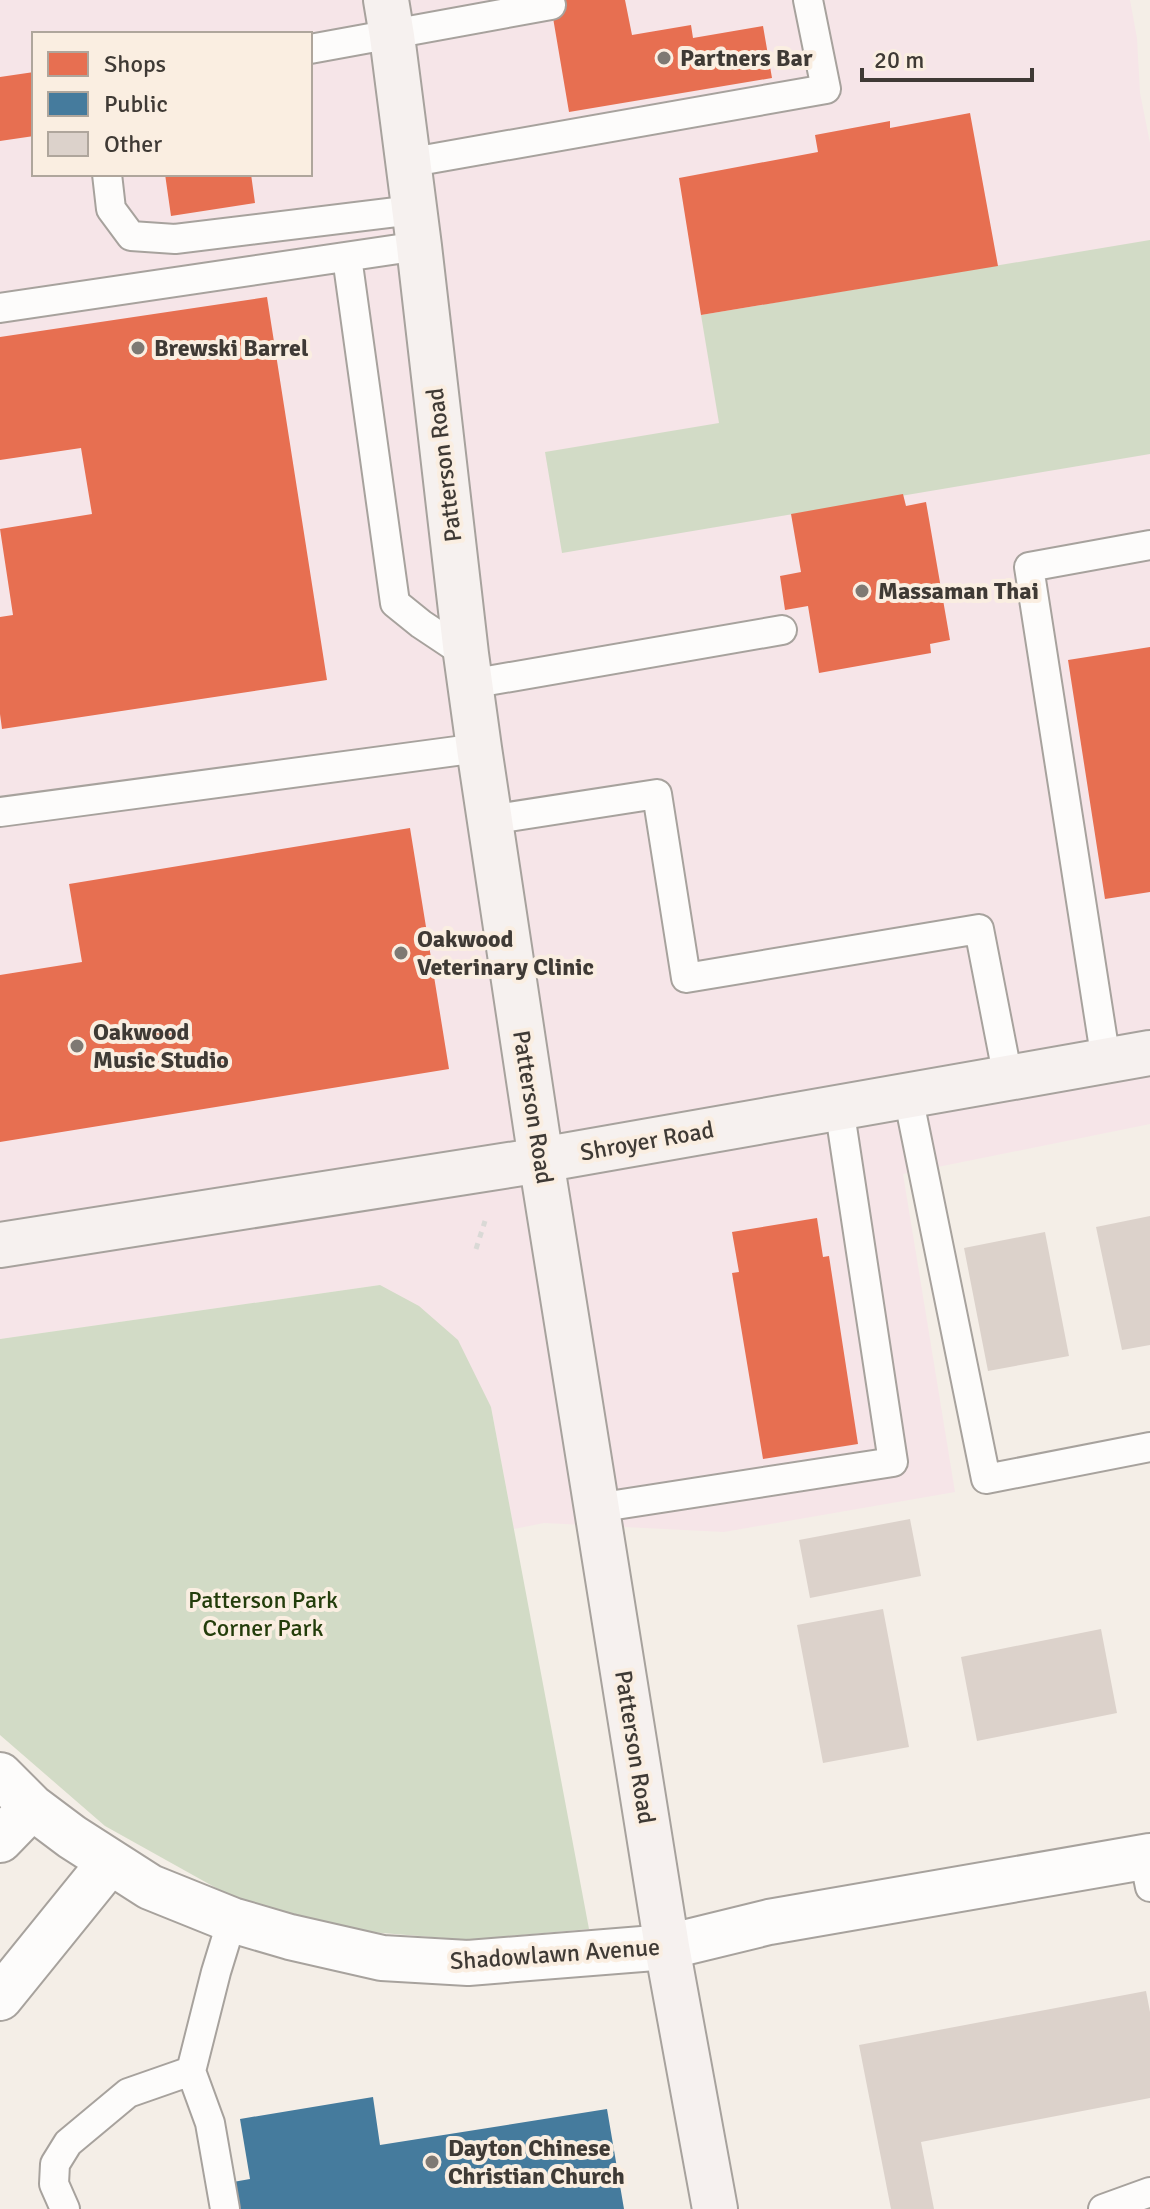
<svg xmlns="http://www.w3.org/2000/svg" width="1150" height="2209" font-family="Signika,sans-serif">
<rect width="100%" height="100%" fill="#f4eee7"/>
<path fill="#f6e5e8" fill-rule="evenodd" d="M0,0H1130L1137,38L1140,93L1150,143V1124L903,1174L955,1492L724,1532L544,1523L514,1529L491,1407L380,1285L0,1339ZM34,34H310V174H34Z"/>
<path fill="#d2dbc6" d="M1150,240V454L562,553L545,452L719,423L701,315Z
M380,1285L419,1306L458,1340L491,1407L589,1929L468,1940L358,1931L243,1903L105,1826L0,1735V1339Z"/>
<path fill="#e76f51" d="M550,0H625L632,35L691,25L693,38L763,26L772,78L569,112Z
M34,72V136L0,141V77Z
M970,113L998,266L701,315L679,178L818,152L815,135L890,121V128Z
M165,174H251L255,203L171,216Z
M267,297L327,680L2,729L0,714V617L13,615L0,529L92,514L81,448L0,460V337Z
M903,494L906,506L926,502L950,640L930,644L931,653L819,673L808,606L785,610L780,576L801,572L791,514Z
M1150,647V892L1105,899L1068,660Z
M410,828L449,1069L0,1142V975L82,962L69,884Z
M817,1218L823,1257L829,1256L858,1444L763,1459L732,1273L739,1272L732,1232Z"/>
<path fill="#457b9d" d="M373,2097L380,2145L607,2109L624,2209H238L233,2182L250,2179L240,2119Z"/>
<path fill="#dcd2cb" d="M1150,1216V1345L1122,1350L1096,1227Z
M1045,1232L1069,1356L988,1371L964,1248Z
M910,1519L921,1576L810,1598L799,1540Z
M883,1609L909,1747L823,1763L797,1625Z
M1101,1629L1117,1713L977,1741L961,1657Z
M1146,1991L1150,2012V2098L921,2142L934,2209H891L859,2045Z"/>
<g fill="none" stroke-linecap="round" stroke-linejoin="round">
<g stroke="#a7a29d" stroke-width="32">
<path id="service" d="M310,49L551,5
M407,163L826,89L808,0
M107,174L111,209L131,236L175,239L413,210
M347,257L395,603L421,624L466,654
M0,308L419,246
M470,684L782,630
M0,812L479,748
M489,820L657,794L686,978L979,929L1008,1078
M1106,1061L1029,567L1150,545
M908,1096L986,1479L1150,1447
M596,1508L893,1462L839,1107
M1144,1857L1150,1887
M65,2209L54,2184L55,2164L68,2143L128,2093L191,2071
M225,2209L210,2123L191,2071L216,1972L232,1920
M1103,2209L1150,2192"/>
</g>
<g stroke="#a7a29d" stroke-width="48">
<path id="minor" d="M0,1775L32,1807L72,1837L150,1887L232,1920L290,1937L382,1958L468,1963L667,1947L769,1922L1150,1856
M0,1840L32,1807
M0,1998L110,1862"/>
</g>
<g stroke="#a7a29d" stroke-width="48">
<path id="secondary" d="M386,0L392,36L419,246L466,654L479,748L541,1160L667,1947L715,2209
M0,1245L541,1160L1150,1053"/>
</g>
<path stroke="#dad9d6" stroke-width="5" stroke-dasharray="6 6" stroke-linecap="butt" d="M476,1249L485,1221"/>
<use href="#service" stroke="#fdfcfb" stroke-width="28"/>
<use href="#minor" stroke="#fdfcfb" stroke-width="44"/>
<use href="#secondary" stroke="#f6f1ef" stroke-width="44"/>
</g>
<g fill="#7e7973" stroke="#faeee1" stroke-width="3">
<circle cx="664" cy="58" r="8"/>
<circle cx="138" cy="348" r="8"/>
<circle cx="862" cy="591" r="8"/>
<circle cx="401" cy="953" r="8"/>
<circle cx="77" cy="1046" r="8"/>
<circle cx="432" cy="2162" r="8"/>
</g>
<g text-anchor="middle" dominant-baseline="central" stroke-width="8" stroke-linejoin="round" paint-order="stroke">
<g font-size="24" font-weight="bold" fill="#3f3a35" stroke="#faeee1" text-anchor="start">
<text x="680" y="58">Partners Bar</text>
<text x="154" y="348">Brewski Barrel</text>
<text x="878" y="591">Massaman Thai</text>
<text x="417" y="939">Oakwood<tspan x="417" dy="28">Veterinary Clinic</tspan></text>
<text x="93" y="1032">Oakwood<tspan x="93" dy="28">Music Studio</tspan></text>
<text x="448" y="2148">Dayton Chinese<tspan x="448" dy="28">Christian Church</tspan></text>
</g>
<g font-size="24" fill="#3f3a35" stroke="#faeee1">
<text transform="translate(444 465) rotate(-97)">Patterson Road</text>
<text transform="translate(533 1107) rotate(81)">Patterson Road</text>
<text transform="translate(647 1141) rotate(-10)">Shroyer Road</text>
<text transform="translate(635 1747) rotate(81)">Patterson Road</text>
<text transform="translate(555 1954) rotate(-4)">Shadowlawn Avenue</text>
</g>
<g font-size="24" fill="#233d0b" stroke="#faeee1">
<text x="263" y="1600">Patterson Park<tspan x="263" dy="28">Corner Park</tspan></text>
</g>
</g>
<rect x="32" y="32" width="280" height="144" fill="#faeee1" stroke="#afa69c" stroke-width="2"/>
<rect x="48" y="52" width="40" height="24" fill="#e76f51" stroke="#afa69c" stroke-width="2"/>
<text x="104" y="72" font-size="24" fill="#3f3a35">Shops</text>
<rect x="48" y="92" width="40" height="24" fill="#457b9d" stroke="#afa69c" stroke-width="2"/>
<text x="104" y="112" font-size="24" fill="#3f3a35">Public</text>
<rect x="48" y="132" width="40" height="24" fill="#dcd2cb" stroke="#afa69c" stroke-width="2"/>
<text x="104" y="152" font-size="24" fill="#3f3a35">Other</text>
<path d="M862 68v12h170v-12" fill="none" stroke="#3f3a35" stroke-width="4"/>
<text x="874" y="68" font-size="24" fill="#3f3a35" stroke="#faeee1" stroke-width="6" paint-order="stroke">20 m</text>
</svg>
